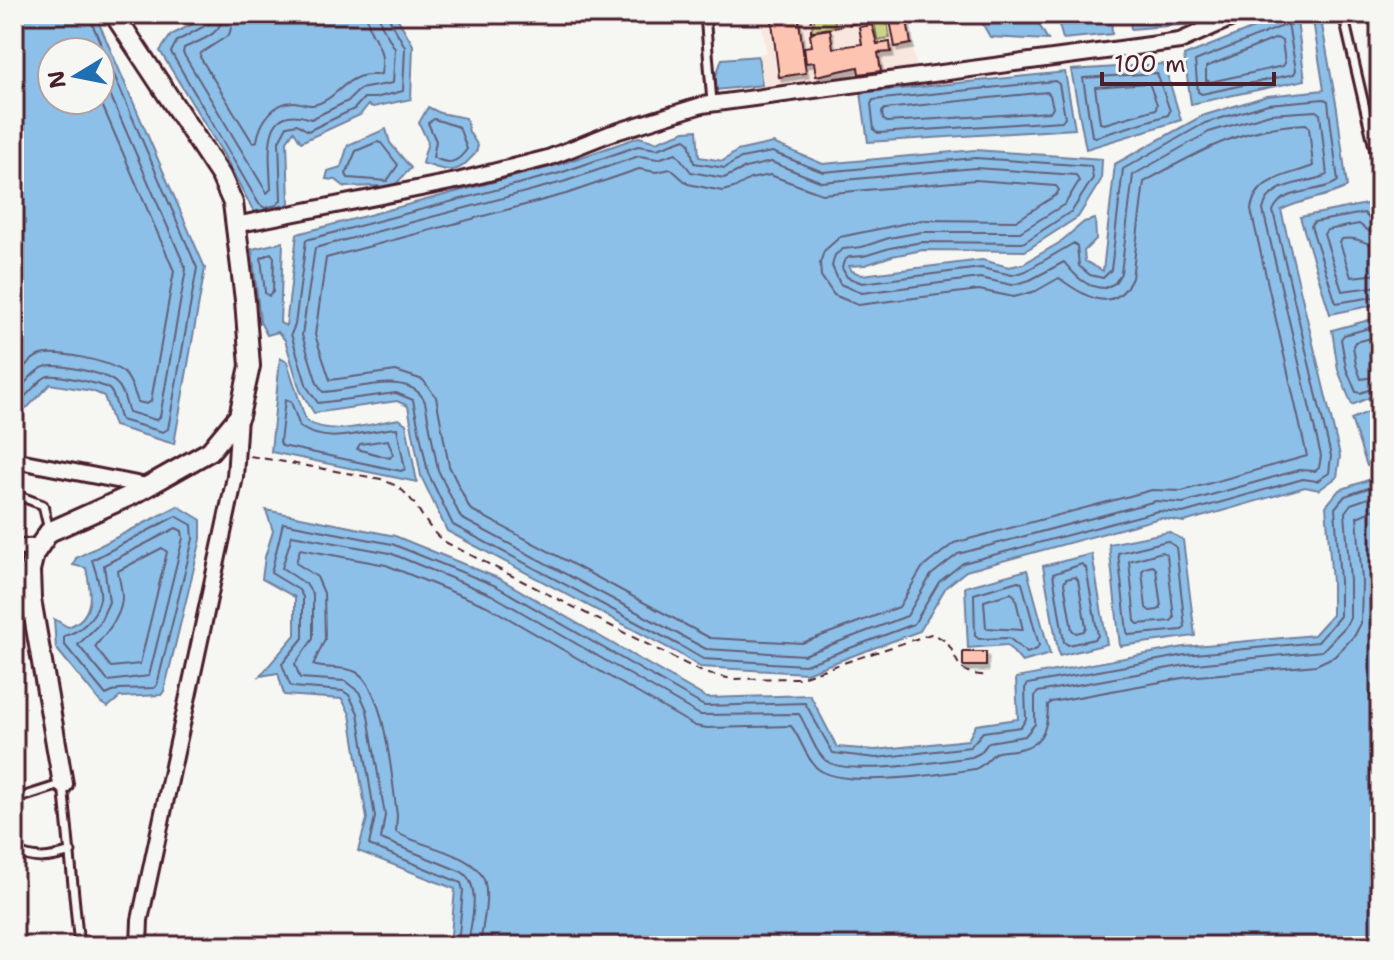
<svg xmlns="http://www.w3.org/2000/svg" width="1394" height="960" font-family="'Shantell Sans',sans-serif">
<defs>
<filter id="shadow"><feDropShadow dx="2.5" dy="4.5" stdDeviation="0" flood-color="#0004"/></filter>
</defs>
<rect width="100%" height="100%" fill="#f6f6f2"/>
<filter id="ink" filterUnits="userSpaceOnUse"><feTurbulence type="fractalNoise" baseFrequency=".0125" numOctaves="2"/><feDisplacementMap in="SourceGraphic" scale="16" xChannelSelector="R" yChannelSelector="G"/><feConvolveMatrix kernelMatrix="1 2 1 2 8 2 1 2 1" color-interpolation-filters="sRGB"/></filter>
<g filter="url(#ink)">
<path fill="#f8e7de" d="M760,14H907L916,65L900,74L765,89L758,55L766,52Z"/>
<path fill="#c8d588" stroke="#897a5a" stroke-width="2" d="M816,14H832L835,22L834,27L811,31Z
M886,16L890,38L877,40L874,19Z"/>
<path fill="#8cc0e9" stroke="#72809d" stroke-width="2" fill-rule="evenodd" d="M14,14H95L205,268L174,444L114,426L104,396L92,391L50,384L28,407L14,413ZM52,52H100V100H52Z
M212,14H395L413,45L411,99L373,107L368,105L360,115L301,142L294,131L287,141L289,203L282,212L263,217L253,210L222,152L160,51L171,35Z
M977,14H1033L1048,40L990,37Z
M1056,14H1111L1112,34L1063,39Z
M1129,14H1189L1191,24L1131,29Z
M1289,14H1296L1305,80L1191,104L1184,56Z
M1312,14H1320L1337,109L1347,187C1326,198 1302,199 1281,210L1340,456L1337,477L1319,490L1305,487L1184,522L1160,518L966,571L946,587L920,631L806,673L700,667L676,652L447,531L421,476L408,406L397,401L314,413L300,390L285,340L278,332L267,335L260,322L252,249L283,242L280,323L286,326L297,234L558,165L639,137L656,142L685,131L697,130L699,157L723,161L737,151L773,143L823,164L975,150L1102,159L1101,180L1078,217L1025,251L923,250L892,256L865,265L849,266L852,271L862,275L982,260L1009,267L1023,264L1059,243L1084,222L1095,219L1096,239L1084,251L1085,261L1103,271L1115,164L1202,116L1267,96L1324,90Z
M758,56L762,85L716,90V76L722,59Z
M1164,64L1181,120L1086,149L1071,70Z
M1065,72L1075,129L868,142L861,93Z
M428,107L440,113L466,118L469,132L478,146C476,154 473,156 467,162C453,177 439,168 422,163L428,142L419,123Z
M386,129L390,143L411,168L390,190L378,186L345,187L336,180L326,179L328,171L341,167L348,145Z
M1372,203L1380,226V304L1330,314L1300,217Z
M1380,317V393L1352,405L1338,370L1332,330Z
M280,358L287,362L306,421C334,437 368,424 399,419L406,424L417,482L271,452Z
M1380,407V461L1367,466L1351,419Z
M1380,476V946H450L455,889L358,851L367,819L350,714L342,699L284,695L278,673L260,676L295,635V597L262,579L265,557L273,531L266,510L395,536L500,579L707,698L810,695L837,747L875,750L968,740L976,725L1018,719L1016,678L1184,647L1314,635L1332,615V582L1326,506L1339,490Z
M178,506L201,520V539L164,691L161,695L120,697L108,707L101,703L56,648L54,619L68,627C96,617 91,590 86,568L73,565L76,558Z
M1169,532L1183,540L1195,636L1120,646L1109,544Z
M1092,554L1107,644L1059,656L1043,566Z
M1027,570L1050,654L1022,662L1007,645L968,648L965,587Z"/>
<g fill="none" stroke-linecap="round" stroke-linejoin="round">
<path stroke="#645f77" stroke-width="2" d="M213,14L210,23L177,41L171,52L259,204L265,208L277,205L281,200L279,141L287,126L297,124L308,131L354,109L364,98H375L403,91L405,47L390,20L389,14
M223,14C222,35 201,40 184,48L183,53L267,193L271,189C270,157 260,101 311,119L348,101L360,89L393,83L395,49L381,24L379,14
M235,14L229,35L201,53L200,57L253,143L257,141C260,122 273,102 294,102C300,102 307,106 313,105C331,102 341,84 356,78C364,74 373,76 381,74C387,41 368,41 367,14
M1288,24L1296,70L1294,74L1202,94L1198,92L1195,61Z
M1277,38L1282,41L1285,63L1283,66L1210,82L1206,80V67Z
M1157,73L1170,111L1168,115L1096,137L1092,136L1083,78Z
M1055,81L1059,84L1065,117L1062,121L878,133L874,130L871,104L873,100Z
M1149,83L1157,104L1156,109L1104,124L1100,123L1095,87Z
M1047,92L1050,95L1053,108L1050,112L887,122L883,119L882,112L885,109Z
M1324,99L1328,101L1329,110L1338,181C1321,194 1282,187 1273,211L1331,456L1329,473L1317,481L1303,479L1183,513L1158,511L963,563L939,582L914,624L805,665L703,659L679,645L453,525L428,473L413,400L396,393L318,403L307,387L291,334L295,325L306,240L560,173L638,146L657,149L685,139L689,142L694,163L725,168L741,158L772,152L823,172L975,158L1091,166L1093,178L1072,211L1023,243L922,242L890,248L864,256L849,257L844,261L842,268L847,277L862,283L981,268L1012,275L1026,271L1074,243L1077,246L1079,266L1090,275L1103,278L1111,270L1123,169L1205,123L1268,104Z
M1316,111L1320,114L1327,175C1306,185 1268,181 1263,210L1321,456L1319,468L1315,471L1299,470L1183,503L1156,501L958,554L931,575L907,616L804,655L706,649L461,518L438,470L425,402C411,368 352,391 323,392L317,383L302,335L315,248L563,182L639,156L658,159L676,153L691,172L724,178L745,168L771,162L822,182L975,168L1076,175L1079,181L1065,204L1020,232H922L889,238L862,247L843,249L835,255L832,266L840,284L862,293L980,278L1012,285L1030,280L1064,262C1075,275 1085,288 1105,288L1115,283L1121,273L1133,175L1209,132L1270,114Z
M434,119L459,127L467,149C457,164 448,165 433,157L436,141L428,123Z
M1306,124L1309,127L1313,166C1289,176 1255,177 1251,210L1307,456L1182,491L1152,490L954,543L922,568L899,607L802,643L710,638L470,509L449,466L436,397L423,380L396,371L330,380L315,335L326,258L566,194L639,169L656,172L671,169L688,184L722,191L734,188L750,179L770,175L822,194L975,180L1056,186L1059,190L1056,195L1016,221L922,220L840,237L824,251L820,263L821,276L834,295L858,305L979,290L1014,297L1036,291L1059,278C1082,295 1114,317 1132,278L1144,182C1199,151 1241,127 1306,124Z
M377,142L381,143L398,165L387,181L348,178L346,174L356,151Z
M1380,223L1372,222L1364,213L1314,222L1311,226L1336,303L1380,296
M1380,233L1370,232L1359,224L1327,230L1324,234L1342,291L1380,286
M1380,246C1364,245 1359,236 1342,239L1340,243L1351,277L1380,274
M271,253L274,257L273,292L269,296L265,293L261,258Z
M1380,325L1344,335L1341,339L1346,368L1356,392L1360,393L1380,386
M1380,336L1355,342L1353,346L1356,365L1361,379L1380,376
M14,378C21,370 28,361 38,356C54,349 110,361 124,373C132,381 134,392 138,402L147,404L151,401L174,271L100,100
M14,393C24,387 31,373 42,368C54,362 106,373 116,383C124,389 125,403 129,412L156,420L160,417L186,269L100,71
M285,400L291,402L300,427C331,447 363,430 397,428L405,469L401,471L282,446L280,442Z
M14,404C28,399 37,379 48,376C57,374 104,384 110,390C116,397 117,412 121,420L163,432L168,429L197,268L88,14
M388,440L393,454L390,458L357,449L360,444Z
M176,516L192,525L193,539L157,685L154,688L119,689L106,695L64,644V636C81,632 96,617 100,599C102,588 95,570 92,560Z
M176,528L182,531L183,538L149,676L108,681L78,645L99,624L109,602L104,565Z
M1167,541L1176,547L1185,627L1182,630L1129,635L1127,632L1118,553Z
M162,548L167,552L140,664L111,667L95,647C106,632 122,617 122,597C122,588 119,580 118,571Z
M1162,552L1167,555L1174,618L1171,621L1138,624L1135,621L1129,561Z
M1082,564L1086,568L1098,636L1095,639L1068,645L1064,642L1053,574Z
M1153,566L1156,569L1161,607L1158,610L1150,611L1146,608L1142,571L1145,568Z
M1075,577L1078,580L1086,627L1084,631L1076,633L1072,630L1064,583L1066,579Z
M1018,581L1022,583L1039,645L1037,649L1027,653L1009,638L979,639L975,636L974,594Z
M1011,593L1015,596L1023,630L986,628L984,601Z
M458,946L463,890L461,883L369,845L375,817L358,713L349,695L343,691L293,687L290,685L282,664L303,638V597L299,590L271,573L283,523L392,544L496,586L704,706L805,703L833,753L876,758L970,747L983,732L1021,727L1026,719L1025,688L1028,684L1185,655L1318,642L1340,616V582L1335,508L1345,496L1380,484
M468,946C470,924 483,886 462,872L381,839L385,815L367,710L359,692L345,681L300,678L295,664L313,639V595L306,584L282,568L292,535L390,553L492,595L700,715L799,714C808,727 814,753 828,762C852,776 943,761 972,757L980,753L989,742L1025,736L1035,724V696L1038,692L1186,665L1322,651L1345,627L1350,618V581L1345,512L1351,504L1380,494
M480,946C482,927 489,902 485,883C478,853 419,847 396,832L397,815C392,782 386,688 356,672C342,665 326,670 313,665L325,639L324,593L317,577L296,563L300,549L386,565L487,606L695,726L707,728L791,726C801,738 805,757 817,768C841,790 943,774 975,769C985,765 988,758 995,753C1000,751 1009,751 1014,750C1041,747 1048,730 1048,705L1051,702L1188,677L1316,665L1335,656L1355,635L1361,623L1362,581L1357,517L1380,507"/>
</g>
<path fill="#fdc5b1" stroke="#4a1f2b" stroke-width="2" filter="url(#shadow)" d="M771,14H798L806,73L779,77Z
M906,14L911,44L895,47L889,15Z
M872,25L877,44L890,42L891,52L878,53L881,71L859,74L858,67L816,76L814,62L806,63L804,47L812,46L810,35L817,31L830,29L833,48L862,44L859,27Z
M963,652H986V666H963Z"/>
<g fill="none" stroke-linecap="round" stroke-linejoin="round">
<g stroke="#4a1f2b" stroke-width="13">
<path id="service" d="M705,14L712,103
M1343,14L1380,173
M14,494L43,505L49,530
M14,804L19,798L63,784L79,946
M14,851C35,861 49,859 71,852"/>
</g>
<g stroke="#4a1f2b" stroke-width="20">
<path id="minor" d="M235,225L461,180L548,158L609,134L702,105L1180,41L1241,14
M14,460L147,486
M14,548L40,546
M14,604L31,599
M139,946L140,920L235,477L239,416"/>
</g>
<g stroke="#4a1f2b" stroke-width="24">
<path id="secondary" d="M63,784L31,599L30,570L34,554L49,532L134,494L210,451L239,416L250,366L245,300L233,203L221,176L114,14"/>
</g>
<path stroke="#4a1f2b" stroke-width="2" stroke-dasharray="8 6" stroke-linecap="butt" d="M811,14V32L860,22L863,14
M836,14L840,24
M250,456L381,479C387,482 394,484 399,488C419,502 425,529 445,542L704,673L732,679L798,678L931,634C959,642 950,664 968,672C974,675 982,675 988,676"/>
<use href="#service" stroke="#f6f6f2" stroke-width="7"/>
<use href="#minor" stroke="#f6f6f2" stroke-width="14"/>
<use href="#secondary" stroke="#f6f6f2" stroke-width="18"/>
</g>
</g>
<rect width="1394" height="960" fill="none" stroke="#f6f6f2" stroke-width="48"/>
<rect x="24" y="24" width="1346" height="912" fill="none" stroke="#4a1f2b" stroke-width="3" filter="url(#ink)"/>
<g transform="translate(76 76) rotate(260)"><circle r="38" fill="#f6f6f2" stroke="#b1a0a2" stroke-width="2"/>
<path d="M0-6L14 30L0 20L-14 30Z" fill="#1f6fb2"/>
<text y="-12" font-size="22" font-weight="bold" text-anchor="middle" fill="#4a1f2b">N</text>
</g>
<path d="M1102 72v12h172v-12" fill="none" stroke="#4a1f2b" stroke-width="4"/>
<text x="1114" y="72" font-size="24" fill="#4a1f2b" stroke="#f6f6f2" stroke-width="6" paint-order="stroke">100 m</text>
</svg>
